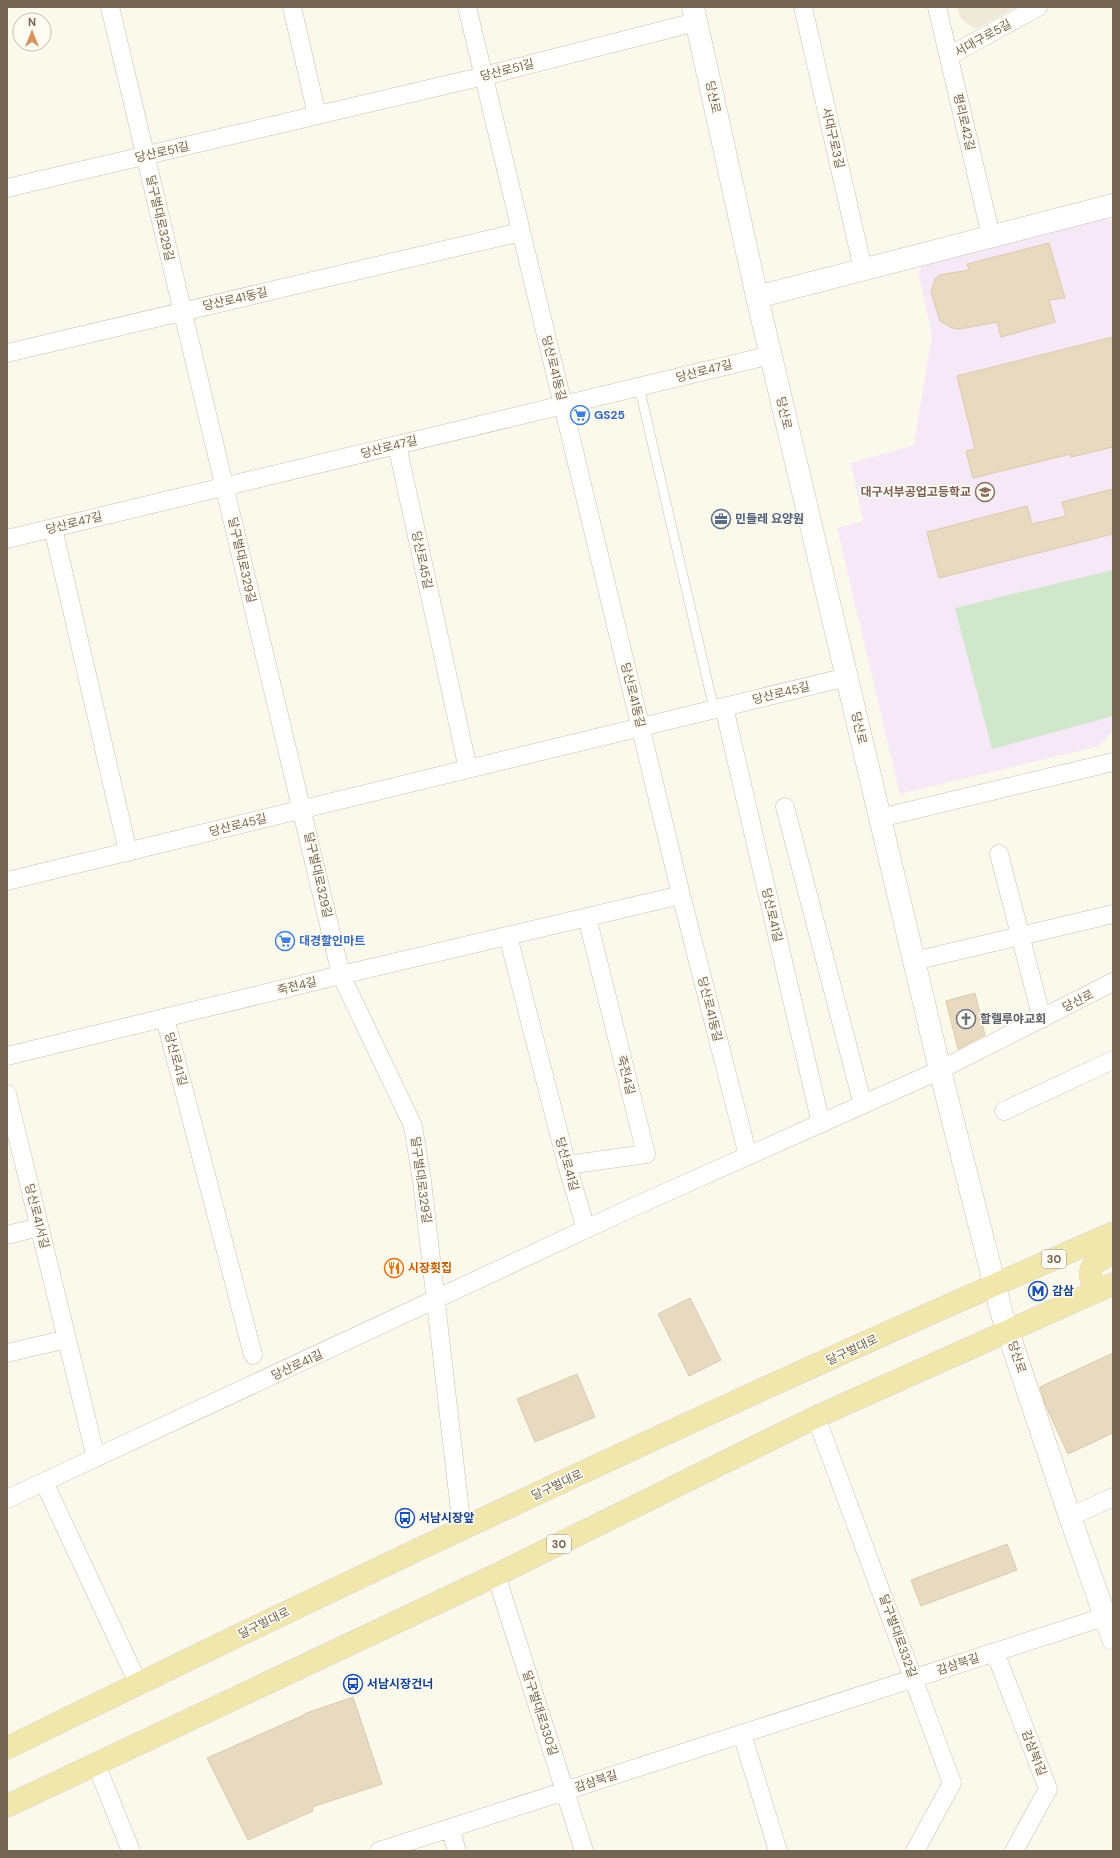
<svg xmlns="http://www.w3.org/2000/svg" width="1120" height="1858" font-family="'DM Sans','Noto Sans KR',sans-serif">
<rect width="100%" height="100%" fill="#fbf8ec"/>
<path fill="#efead8" d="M957,7H1016L976,29L961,19Z"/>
<path fill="#f5e8f7" d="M1105,217L1113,222V731L1099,746L900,794L837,528L863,521L851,463L914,445L932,335L919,275L922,262Z"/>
<path fill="#d0e7cb" d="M1113,570V716L992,749L955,608Z"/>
<path fill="#e8d9c1" stroke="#dec9a8" d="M1049,243L1065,298L1049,300L1055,322L1001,337L997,322L960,329L952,328L940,321L931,292L935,279L939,275L969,270L967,264Z
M1113,337V447L1071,457V454L973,478L966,451L975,449L957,376Z
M1113,489V534L939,578L927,532L1027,506L1032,524L1066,516L1062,502Z
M975,993L985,1035L958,1049L946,1001Z
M690,1298L721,1360L689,1376L658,1314Z
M1113,1353V1433L1068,1454L1045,1404L1040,1387Z
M577,1374L595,1417L535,1442L517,1399Z
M1007,1544L1017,1570L921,1606L911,1580Z
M353,1697L382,1784L312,1807L313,1811L248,1840L207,1758L304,1715V1714Z"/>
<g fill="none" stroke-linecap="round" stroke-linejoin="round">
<g stroke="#c9c0af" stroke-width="10">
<path id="lane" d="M639,386L714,709"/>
</g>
<g stroke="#c9c0af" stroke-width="19">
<path id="street" d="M110,7L341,975L413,1126L422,1181L462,1529
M292,7L317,115
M467,7L681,895L748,1156
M803,7L863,269
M937,7L991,236
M949,56L1038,7
M7,188L484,76L696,22
M7,353L521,232
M397,445L468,769
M53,528L128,852
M7,539L771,355
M724,707L821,1124
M785,807L863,1105
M880,818L1113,762
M999,854L1042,1019
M7,881L847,677
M508,936L567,1165L586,1229
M914,961L1113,914
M165,1018L253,1355
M7,1056L341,975L681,895
M7,1094L96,1458
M1004,1111L1113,1060
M567,1165L646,1154L587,917
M7,1235L39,1227
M7,1353L67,1339
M816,1417L952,1783L915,1851
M44,1482L138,1683
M7,1499L629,1209L940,1070L1113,982
M1070,1517L1113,1497
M496,1575L584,1851
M995,1652L1048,1789L1014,1851
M742,1734L778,1851
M96,1764L131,1851
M450,1828L457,1851
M379,1851L1113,1614"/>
</g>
<g stroke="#ccc2ae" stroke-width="23">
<path id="secondary" d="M693,7L757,297L880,818L940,1070L1002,1314L1070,1517L1113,1639
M757,297L1113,205"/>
</g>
<g stroke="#d8d4ce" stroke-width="23">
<path id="primary" d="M1096,1291C1084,1268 1092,1263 1113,1253
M7,1748C372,1569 740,1395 1113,1233
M7,1806L496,1575L816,1417L1113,1284"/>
</g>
<use href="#lane" stroke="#fff" stroke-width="9"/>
<use href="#street" stroke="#fff" stroke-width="18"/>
<use href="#secondary" stroke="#fff" stroke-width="22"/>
<use href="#primary" stroke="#f1e7ac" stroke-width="22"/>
</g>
<defs>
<g id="supermarket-ring" transform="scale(1)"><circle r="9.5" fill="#fdfbf2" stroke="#3f7fe0" stroke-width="1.5"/><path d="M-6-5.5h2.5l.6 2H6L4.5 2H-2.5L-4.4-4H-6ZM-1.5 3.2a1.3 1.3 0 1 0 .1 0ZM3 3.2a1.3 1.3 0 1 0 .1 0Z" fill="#3f7fe0"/></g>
<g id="school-ring" transform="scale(1)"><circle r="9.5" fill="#fdfbf2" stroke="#8d6e63" stroke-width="1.5"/><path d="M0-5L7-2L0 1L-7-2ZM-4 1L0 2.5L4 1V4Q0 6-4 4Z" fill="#8d6e63"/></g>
<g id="office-ring" transform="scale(1)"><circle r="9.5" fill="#fdfbf2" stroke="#5c6f8a" stroke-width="1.5"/><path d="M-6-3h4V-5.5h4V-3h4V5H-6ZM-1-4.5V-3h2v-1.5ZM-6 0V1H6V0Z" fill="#5c6f8a"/></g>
<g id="church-ring" transform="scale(1)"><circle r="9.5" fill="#fdfbf2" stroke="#6b7280" stroke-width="1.5"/><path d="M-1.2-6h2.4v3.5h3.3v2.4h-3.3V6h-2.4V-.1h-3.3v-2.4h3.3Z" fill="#6b7280"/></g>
<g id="restaurant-ring" transform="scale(1)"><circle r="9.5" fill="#fdfbf2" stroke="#e8710a" stroke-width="1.5"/><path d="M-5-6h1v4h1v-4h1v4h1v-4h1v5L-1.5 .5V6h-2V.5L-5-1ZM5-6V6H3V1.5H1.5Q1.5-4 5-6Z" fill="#e8710a"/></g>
<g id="metro-ring" transform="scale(1)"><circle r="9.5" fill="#fdfbf2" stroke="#1a4fb4" stroke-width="1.5"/><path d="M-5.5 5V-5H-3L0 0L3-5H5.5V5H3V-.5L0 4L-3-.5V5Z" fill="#1a4fb4"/></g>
<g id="bus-ring" transform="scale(1)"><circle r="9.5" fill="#fdfbf2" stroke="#1a4fb4" stroke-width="1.5"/><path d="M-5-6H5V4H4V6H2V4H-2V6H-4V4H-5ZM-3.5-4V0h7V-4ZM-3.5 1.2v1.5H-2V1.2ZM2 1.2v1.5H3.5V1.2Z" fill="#1a4fb4"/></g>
</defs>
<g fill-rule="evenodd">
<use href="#supermarket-ring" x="580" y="415"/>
<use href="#school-ring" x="985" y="492"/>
<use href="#office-ring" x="721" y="519"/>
<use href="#supermarket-ring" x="285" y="941"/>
<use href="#church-ring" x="966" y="1019"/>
<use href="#restaurant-ring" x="394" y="1268"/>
<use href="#metro-ring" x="1038" y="1291"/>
<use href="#bus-ring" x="405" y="1518"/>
<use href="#bus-ring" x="353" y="1684"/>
</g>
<g text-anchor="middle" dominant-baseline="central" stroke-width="3.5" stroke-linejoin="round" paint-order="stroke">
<g fill="#fdfbf2" stroke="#9c9281" stroke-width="1">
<rect x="1042" y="1250" width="24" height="18" rx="3"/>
<rect x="547" y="1535" width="24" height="18" rx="3"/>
</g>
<g font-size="11" font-weight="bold" fill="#736551">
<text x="1054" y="1259">30</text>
<text x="559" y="1544">30</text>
</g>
<g font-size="12" fill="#736551" stroke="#fdfbf2">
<text transform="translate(983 38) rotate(-29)">서대구로5길</text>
<text transform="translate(507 70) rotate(-14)">당산로51길</text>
<text transform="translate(713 97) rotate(78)">당산로</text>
<text transform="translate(964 122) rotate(77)">평리로42길</text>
<text transform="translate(833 138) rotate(77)">서대구로3길</text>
<text transform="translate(162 152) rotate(-13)">당산로51길</text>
<text transform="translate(160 218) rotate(77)">달구벌대로329길</text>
<text transform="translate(235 299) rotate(-13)">당산로41동길</text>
<text transform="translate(554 368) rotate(76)">당산로41동길</text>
<text transform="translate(704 371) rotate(-14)">당산로47길</text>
<text transform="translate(784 413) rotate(77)">당산로</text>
<text transform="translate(389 447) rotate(-14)">당산로47길</text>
<text transform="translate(74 523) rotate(-14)">당산로47길</text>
<text transform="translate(242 560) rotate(77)">달구벌대로329길</text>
<text transform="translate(422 560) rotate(78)">당산로45길</text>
<text transform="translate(781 693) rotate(-14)">당산로45길</text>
<text transform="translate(633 695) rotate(76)">당산로41동길</text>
<text transform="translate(859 728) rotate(77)">당산로</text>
<text transform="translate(238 825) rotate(-14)">당산로45길</text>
<text transform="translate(318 875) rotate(77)">달구벌대로329길</text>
<text transform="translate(772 915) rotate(77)">당산로41길</text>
<text transform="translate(297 986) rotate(-14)">죽전4길</text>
<text transform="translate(1078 1001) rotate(-27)">당산로</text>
<text transform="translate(710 1009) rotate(76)">당산로41동길</text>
<text transform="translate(176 1059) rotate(75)">당산로41길</text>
<text transform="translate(626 1075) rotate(76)">죽전4길</text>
<text transform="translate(567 1164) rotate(74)">당산로41길</text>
<text transform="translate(421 1180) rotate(82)">달구벌대로329길</text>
<text transform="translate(37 1216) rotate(76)">당산로41서길</text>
<text transform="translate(852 1350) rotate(-25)">달구벌대로</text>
<text transform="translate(1017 1357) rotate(72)">당산로</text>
<text transform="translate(297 1365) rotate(-25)">당산로41길</text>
<text transform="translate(557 1485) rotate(-25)">달구벌대로</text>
<text transform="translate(264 1623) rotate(-26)">달구벌대로</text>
<text transform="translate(898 1636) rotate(70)">달구벌대로332길</text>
<text transform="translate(958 1664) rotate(-18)">감삼북길</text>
<text transform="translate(540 1713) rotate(72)">달구벌대로330길</text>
<text transform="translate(1034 1753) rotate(69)">감삼북1길</text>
<text transform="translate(596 1781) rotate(-18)">감삼북길</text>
</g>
<g font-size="12" font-weight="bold" fill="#366cbe" stroke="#fdfbf2" text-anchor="start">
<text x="594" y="415">GS25</text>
<text x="299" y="941">대경할인마트</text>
</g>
<g font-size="12" font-weight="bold" fill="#785e54" stroke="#fdfbf2" text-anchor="end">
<text x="971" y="492">대구서부공업고등학교</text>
</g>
<g font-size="12" font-weight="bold" fill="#4e5e75" stroke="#fdfbf2" text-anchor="start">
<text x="735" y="519">민들레 요양원</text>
</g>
<g font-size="12" font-weight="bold" fill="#5b616d" stroke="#fdfbf2" text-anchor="start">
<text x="980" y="1019">할렐루야교회</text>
</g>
<g font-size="12" font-weight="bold" fill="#c56008" stroke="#fdfbf2" text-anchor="start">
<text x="408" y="1268">시장횟집</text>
</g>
<g font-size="12" font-weight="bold" fill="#164399" stroke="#fdfbf2" text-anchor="start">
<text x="1052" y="1291">감삼</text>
<text x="419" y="1518">서남시장앞</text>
<text x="367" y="1684">서남시장건너</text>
</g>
</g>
<rect width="1120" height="1858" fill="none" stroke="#736551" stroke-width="16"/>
<g transform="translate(32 32)"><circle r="19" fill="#fdfbf2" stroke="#c6bfb2"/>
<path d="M0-3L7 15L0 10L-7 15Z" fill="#d6945f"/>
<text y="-6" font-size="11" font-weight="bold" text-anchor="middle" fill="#736551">N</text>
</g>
</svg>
